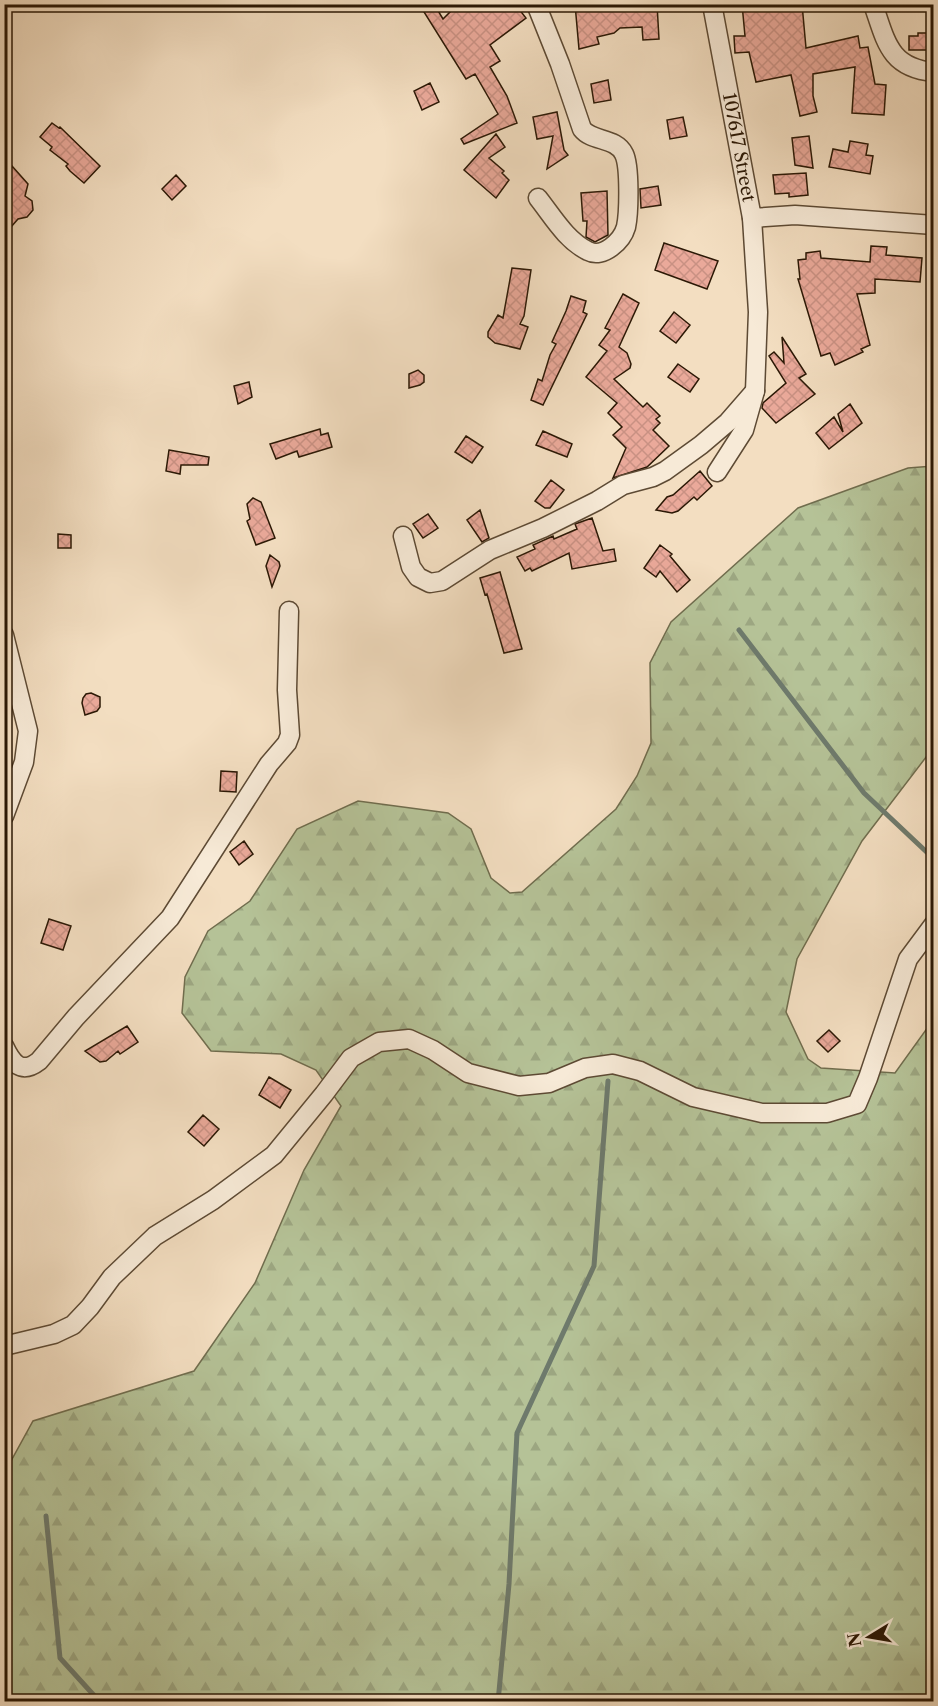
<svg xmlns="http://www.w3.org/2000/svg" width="938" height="1706" font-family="'Libre Caslon Text',serif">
<defs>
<pattern id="forest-firs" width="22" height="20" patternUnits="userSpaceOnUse" patternTransform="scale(1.5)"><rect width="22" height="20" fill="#b5c297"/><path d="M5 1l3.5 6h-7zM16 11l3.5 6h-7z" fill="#9ca681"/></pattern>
<pattern id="building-cross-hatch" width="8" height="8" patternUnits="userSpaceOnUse" patternTransform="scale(1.5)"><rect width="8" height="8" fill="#eaa99a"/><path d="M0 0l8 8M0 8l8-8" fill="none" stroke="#c99183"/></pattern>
</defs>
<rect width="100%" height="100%" fill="#f3dec1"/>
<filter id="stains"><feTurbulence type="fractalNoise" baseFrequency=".00333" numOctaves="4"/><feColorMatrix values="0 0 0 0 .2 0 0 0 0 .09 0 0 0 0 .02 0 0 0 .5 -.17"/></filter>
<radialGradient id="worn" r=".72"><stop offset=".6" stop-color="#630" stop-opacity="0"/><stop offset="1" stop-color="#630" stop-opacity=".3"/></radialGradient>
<path fill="url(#forest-firs)" stroke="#706d4e" stroke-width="1.5" d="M933,466V748L862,841L797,959L786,1012L808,1059L821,1068L895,1073L933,1020V1701L5,1702V1472L33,1421L194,1371L255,1283L304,1170L341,1106L316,1070L281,1054L211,1051L182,1013L185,977L208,931L250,901L297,829L358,801L448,813L471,829L491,878L510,893L522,892L616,809L637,776L651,743L650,663L671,622L798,508L908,468Z"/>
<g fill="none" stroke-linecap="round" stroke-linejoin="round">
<path stroke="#6e7a6c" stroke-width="5" d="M739,630L864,793L934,859
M46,1516L60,1658L100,1702
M498,1702L509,1584L517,1433L594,1266L608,1081"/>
</g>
<path fill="url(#building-cross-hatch)" stroke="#2b1805" stroke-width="1.5" d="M419,4H434L443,19L458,4H515L526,18L490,45L500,61L490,67L507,96L517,123L464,144L461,139L498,114L475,74L466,79Z
M575,4H657L659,39L643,40L642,27L620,28L614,33L597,37L599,44L579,49Z
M742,4H802L806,48L858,36L860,48L868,47L875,84L886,85L884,115L852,113L855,67L813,74V96L817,112L800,116L791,75L756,82L749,52L735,53L734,36H745Z
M918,33H933V50H909V36H918Z
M608,80L611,100L594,103L591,84Z
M430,83L439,102L422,110L414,91Z
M557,112L564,150L568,155L547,169L553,136L537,139L533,117Z
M683,117L687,136L670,139L667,120Z
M52,123L59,128L60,127L100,166L84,183L70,171L66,166L68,164L50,150L52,147L40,137Z
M496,134L505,147L489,158L504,171L502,173L509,180L496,198L464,170Z
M809,136L813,168L795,165L792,138Z
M850,141L868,144L866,155L873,156L870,174L829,167L833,149L848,152Z
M12,166L28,184L25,196L32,201L33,210L27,217L18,219L4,235V179Z
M806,173L808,195L789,197V193L775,194L773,175Z
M176,175L186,186L172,200L162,189Z
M658,186L661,205L641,208L640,189Z
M607,191L608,235L595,242L586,237L587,221H583L581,193Z
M664,243L718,261L707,289L655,270Z
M871,246L887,247L886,255L922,258L920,282L875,279V293L857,294L870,345L861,349L863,352L835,365L830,353L821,356L798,279H800L798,260L806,259V253L820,251L821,258L870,262Z
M512,268L531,270L524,316L520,324L528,327L520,349L495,343L488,337V332L498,315L503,318Z
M623,294L639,303L619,347L627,353L631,364L630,368L614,379L643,407L647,403L660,416L656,419L660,423L653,430L669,446L647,467L613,478L626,448L613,435L622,427L608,413L617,403L586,377L607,351L599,345L610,330L605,328Z
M571,296L586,301L583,312L587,314L543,405L531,400L538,379L542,381L550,355L556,344L552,342L566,311Z
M674,312L690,325L676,343L660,331Z
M782,337L806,374L799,378L815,394L776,423L762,408L763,403L786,383L769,356L774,352L784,363Z
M678,364L699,379L690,392L668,377Z
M418,370L424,375V382L420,385L409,388V374Z
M249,382L252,397L238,404L234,386Z
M850,404L862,423L829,449L816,433L834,417L843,432L838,414Z
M320,429L321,435L328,433L332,447L299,457L297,451L276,459L270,444Z
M543,431L572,444L567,457L536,445Z
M466,436L483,447L472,463L455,452Z
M169,450L209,457L208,465H181L180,474L166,471Z
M700,471L712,486L697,500L694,497L678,511L672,513L656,510L667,497L673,495Z
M551,480L564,490L550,508H545L535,501Z
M253,498L261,502L275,538L256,545L247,521L250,519L247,504Z
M480,510L489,538L482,542L467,520Z
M428,514L438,528L423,538L413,524Z
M592,518L603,551L614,549L616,561L572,569L569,553L532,571L530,568L525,571L517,557L535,549L533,545L553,536L554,539L577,529L575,524Z
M58,534L71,535V548H58Z
M660,545L672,554L670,556L690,580L677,592L660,571L656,577L644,568Z
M270,555L279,562L280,566L272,587L266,566Z
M500,572L522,649L504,653L487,594L485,595L480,578Z
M91,693L100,697V707L97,711L85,715L82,703L83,698L86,694Z
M221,771L237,772L236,792L220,791Z
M244,841L253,854L239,865L230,852Z
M49,919L71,926L63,950L41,943Z
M127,1026L138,1042L120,1054L118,1051L106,1061L100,1062L85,1051Z
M829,1030L840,1041L828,1052L817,1041Z
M269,1077L291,1090L280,1108L259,1095Z
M203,1115L219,1129L204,1146L188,1132Z"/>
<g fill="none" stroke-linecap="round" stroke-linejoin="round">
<g stroke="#5d4a34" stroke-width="21">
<g id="minor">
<path d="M536,4L560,64L582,129C592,142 616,137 624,154C630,166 629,213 626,227C622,241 603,259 588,251C566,240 553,217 538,198"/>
<path id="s1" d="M712,4L752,218L795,215L934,225"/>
<path d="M873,4C886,41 889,68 934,72"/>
<path d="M717,472L744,430L755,391L758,312L752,218"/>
<path d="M403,536L411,567L418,577L430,583L442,581L490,550L543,528L597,501L623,485L653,477L665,471L701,445L728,422L755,391"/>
<path d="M4,635L28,731L24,762L4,816"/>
<path d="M4,1046C12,1063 21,1075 39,1061L76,1017L170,918L269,764L287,743L290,735L287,690L289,611"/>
<path d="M4,1346L54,1334L73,1325L90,1307L112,1277L155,1236L213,1200L274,1155L324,1094L351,1058L379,1042L409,1039L433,1050L468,1073L519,1086L549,1083L585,1068L613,1064L640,1071L693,1097L762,1113H827L857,1104L868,1078L908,959L934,924"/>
</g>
</g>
<use href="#minor" stroke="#f7ead7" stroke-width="18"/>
</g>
<g text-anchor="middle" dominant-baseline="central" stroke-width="5" stroke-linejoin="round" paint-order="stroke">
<g font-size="18" fill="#2b1805" stroke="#f7ead7">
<text stroke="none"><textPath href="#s1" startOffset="146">107617 Street</textPath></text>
</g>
</g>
<rect width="938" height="1706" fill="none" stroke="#f3dec1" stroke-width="24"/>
<rect x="6" y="6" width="926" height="1694" fill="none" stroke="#2b1805" stroke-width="3"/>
<rect x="12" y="12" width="914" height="1682" fill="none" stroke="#2b1805" stroke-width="1.5"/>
<g transform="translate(869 1637) rotate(259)" stroke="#f7ead7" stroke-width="4.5" paint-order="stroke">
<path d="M0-4.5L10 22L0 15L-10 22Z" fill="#2b1805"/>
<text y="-9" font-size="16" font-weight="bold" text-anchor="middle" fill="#2b1805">N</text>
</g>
<rect width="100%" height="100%" filter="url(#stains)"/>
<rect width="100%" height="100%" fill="url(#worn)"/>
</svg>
